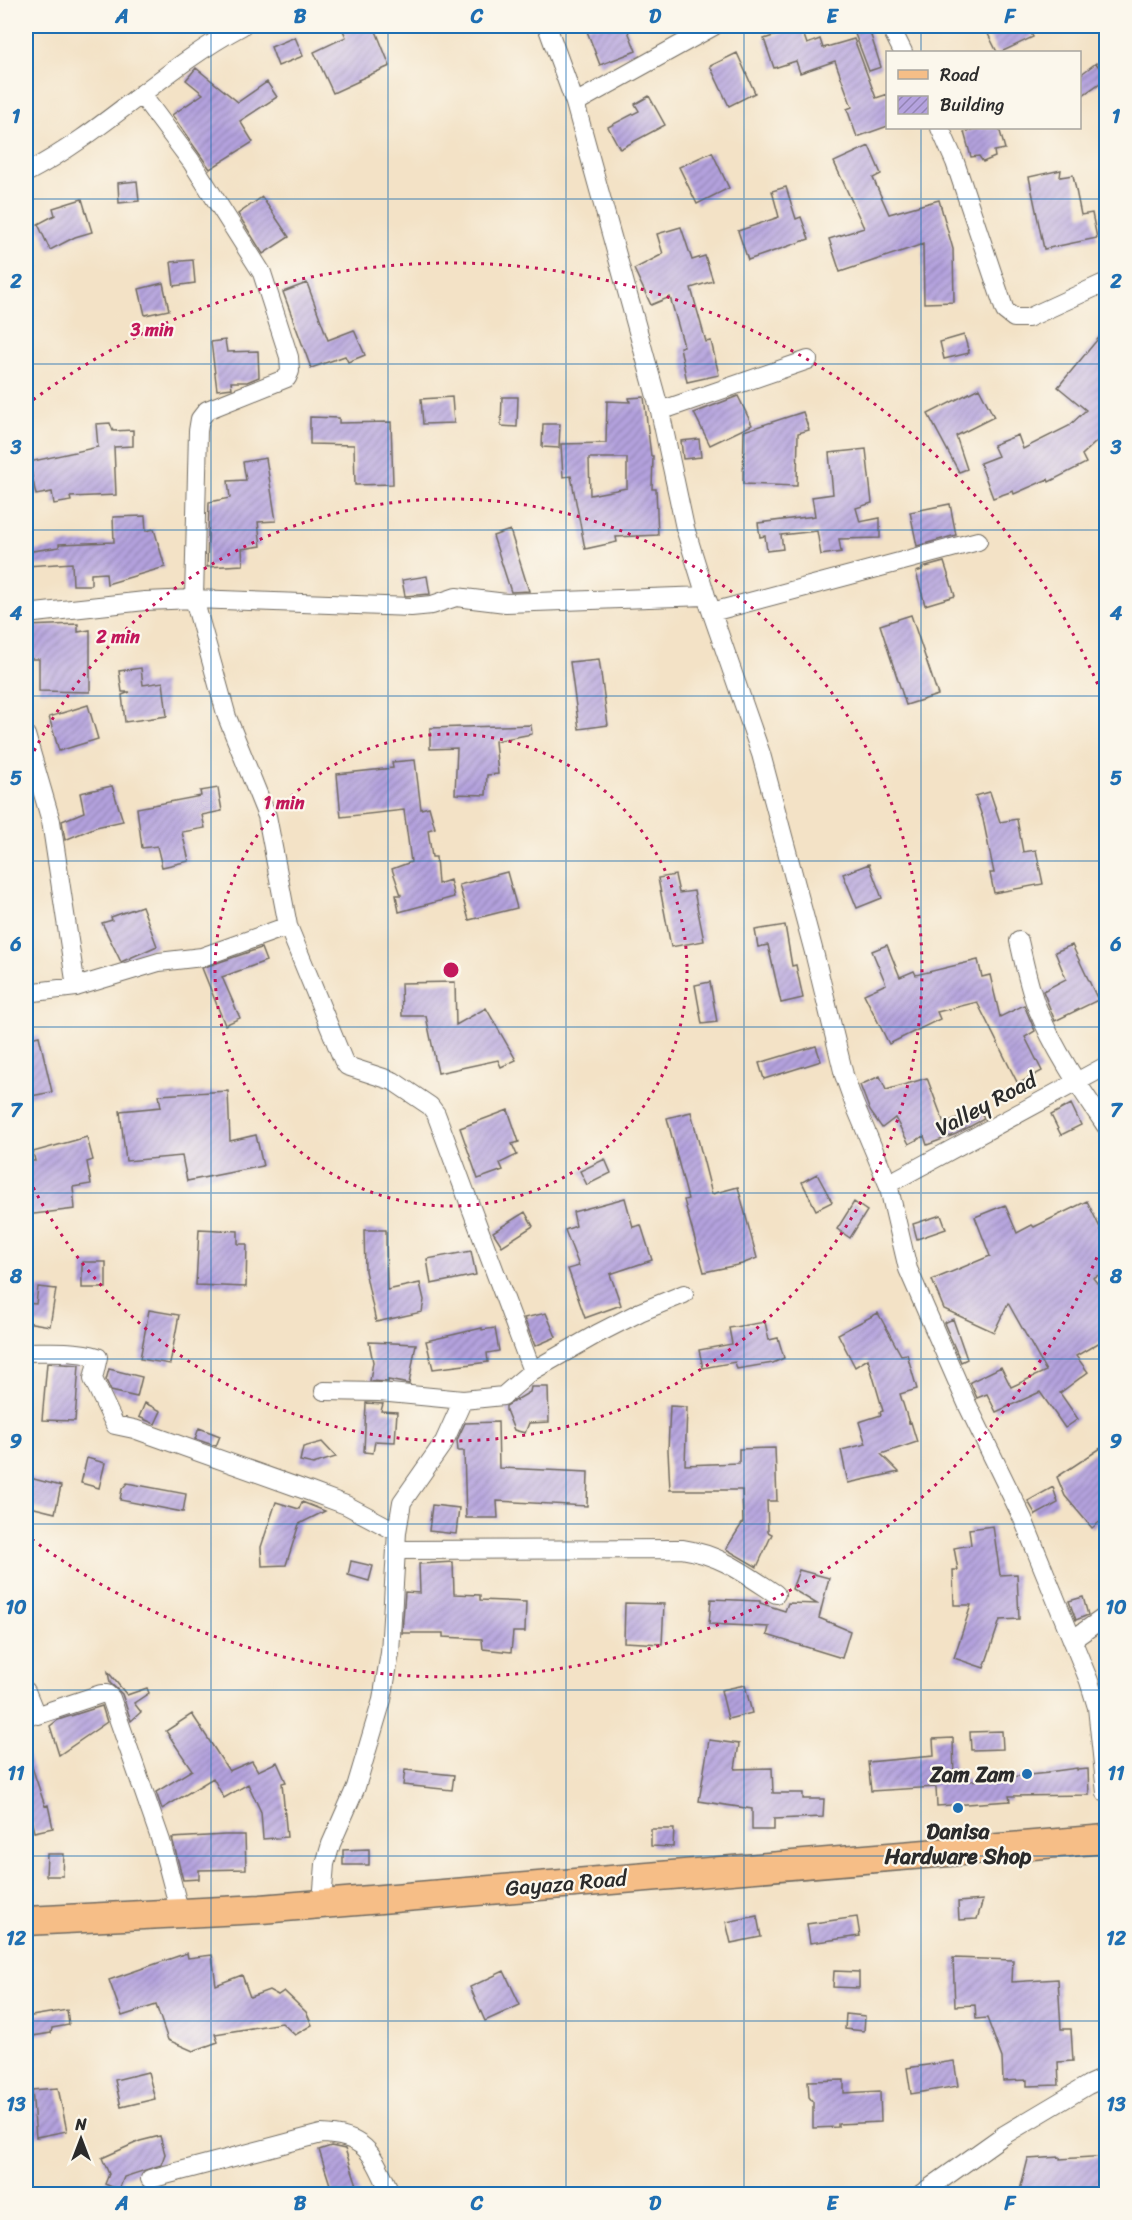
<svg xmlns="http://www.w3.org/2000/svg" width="1132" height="2220" font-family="Sriracha,sans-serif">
<defs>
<pattern id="building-hatch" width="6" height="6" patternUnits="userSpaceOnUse" patternTransform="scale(1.5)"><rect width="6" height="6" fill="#b4a2de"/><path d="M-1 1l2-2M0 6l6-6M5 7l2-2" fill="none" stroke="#9384b4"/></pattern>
</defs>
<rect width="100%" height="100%" fill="#fbf7ec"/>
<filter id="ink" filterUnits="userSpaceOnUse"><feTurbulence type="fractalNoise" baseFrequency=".0167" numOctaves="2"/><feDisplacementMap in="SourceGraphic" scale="12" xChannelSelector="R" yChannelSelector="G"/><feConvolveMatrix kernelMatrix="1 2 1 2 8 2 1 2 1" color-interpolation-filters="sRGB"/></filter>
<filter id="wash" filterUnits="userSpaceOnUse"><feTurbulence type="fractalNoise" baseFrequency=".008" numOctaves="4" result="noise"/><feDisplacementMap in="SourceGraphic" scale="24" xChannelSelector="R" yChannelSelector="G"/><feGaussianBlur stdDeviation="1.35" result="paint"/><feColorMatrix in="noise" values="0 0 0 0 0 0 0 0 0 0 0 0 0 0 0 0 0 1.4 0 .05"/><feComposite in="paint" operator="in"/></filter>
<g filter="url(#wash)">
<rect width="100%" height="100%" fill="#f3e2c6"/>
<g id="blocks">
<path fill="url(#building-hatch)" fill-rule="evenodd" d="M341,26H374L390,66L358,80L359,81L333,93L314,52L346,37Z
M585,26H626L636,51L600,65Z
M852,26H868L881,67L869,71Z
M984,26H1027L1033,37L1001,52H997Z
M801,27L807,44L820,39L823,48L854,39L876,98L888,94V126L857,137L847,109L852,107L835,61L800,73L796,61L774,68L764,39Z
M295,37L303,56L278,66L271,47Z
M737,53L755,93L729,106L710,66Z
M1096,63L1107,78L1080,97V75Z
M196,68L238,102L267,82L277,97L240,121L253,142L210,169L172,115L203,94L186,80Z
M649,96L665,125L620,149L608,127L639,111L635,104Z
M978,128H999L1005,149L994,151L995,157L983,162L979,156L971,157L964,132Z
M869,146L881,174L873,178L889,214L939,200L953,249L954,302L924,303L923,244L840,272L829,239L864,228L834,162Z
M712,152L729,188L697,204L679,167Z
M1061,170L1060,177L1073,175L1081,215L1092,213L1097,238L1044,249L1029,177Z
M137,181L139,201L119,203L118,183Z
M786,187L796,219L801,217L809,239L748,260L738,231L779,217L772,191Z
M262,197L289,237L263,254L238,214Z
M82,199L92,232L75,237L50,250L38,224L55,215L53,208Z
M681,227L692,260L705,256L713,281L691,288L706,342L711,341L719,375L687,382L680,347L684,346L670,297L651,305L634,269L663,254L657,234Z
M193,260L195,283L174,286L171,262Z
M163,283L169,310L145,315L139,289Z
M307,283L328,340L354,330L365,355L348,362L345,356L311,368L283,292Z
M1107,328V432L1082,455L1086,463L1049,482L1048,479L1014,494L1013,491L993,498L980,463L998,456L993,445L1018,435L1023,449L1069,426L1086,410L1058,387Z
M964,335L969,353L944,359L940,342Z
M225,340L227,352L258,351L259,377L247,382H231L232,388L217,390L211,342Z
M979,388L994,417L956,436L967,469L959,472L928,414Z
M738,396L752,425L710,445L694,413Z
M452,397L454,423L423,424L421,399Z
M502,397H518L517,427L501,426Z
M644,397L651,456H653L652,489H656L658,535L616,537L617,542L585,549L571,476L563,477L561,444L606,443L607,401L630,402L629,398ZM589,458H627V488L590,495Z
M803,412L809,430L798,433L797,486L743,484L744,431Z
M310,417L339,418V423L391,422L393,484L355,485L354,445L310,444Z
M110,423L113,431L133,430V446L114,447L116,495L70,497L71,501L54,504L52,492L36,495L29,462L98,447L96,424Z
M543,424H560L559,448L542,447Z
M699,439L701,457L683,459L681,441Z
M866,449L872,503L856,508L860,522L880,518V538L839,539L841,552L821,555L817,531L781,535L783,549L767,551L765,536L760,537L758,523L815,516L812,497L833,494L829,453Z
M266,458L276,521L258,522L261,546L242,549L243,565L207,567L209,502L230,498L228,481L246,480L243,462Z
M950,504L956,535L917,546L910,512Z
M145,516L146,531L154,529L165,567L107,584L106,573L91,574V585H73L72,563L26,566V552L59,547V544L114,542L113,517Z
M510,530L529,591L511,592L493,536Z
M944,562L955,596L925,605L916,572L922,570V568Z
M427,576L430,594L405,596L402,580Z
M911,615L938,695L906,705L880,625Z
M78,624V632L90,630V692L39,691V659H28L26,626Z
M599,659L608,725L579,729L570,662Z
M141,668L143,685L163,682L167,716L125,722L122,695L130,692H122L119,671Z
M88,705L98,739L59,751L49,717Z
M531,725L532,734L495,741L498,774L487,775L486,795L455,794L457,748L430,749V728Z
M415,760L421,809L429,807L435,828L428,830L432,857H436L438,884L450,880L454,897L399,912L396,895H401L392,869L411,862L404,810L341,817L337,774L393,768L392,762Z
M112,786L123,821L96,827L65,840L62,821L84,812L80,793Z
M218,788L222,811L202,815L205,828L182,832L189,861L162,867L157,846L142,848L137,808L201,796L200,791Z
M990,792L1000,822L1017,819L1023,852L1036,850L1043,884L994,893L990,873H994L983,819L975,796Z
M869,864L882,898L857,908L843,874Z
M507,872L517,908L469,920L459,885Z
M675,875L679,893L694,891L704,941L671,947L658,878Z
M142,906L157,946L121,962L102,923L112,920L111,917Z
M785,925L792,966L796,965L803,998L781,1003L768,945L758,947L755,930Z
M887,945L900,977L914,971L916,975L978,960L982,977L990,975L1000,1017L1024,1005L1035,1031L1025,1037L1042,1071L1018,1084L977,1002L937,1012L940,1019L889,1044L864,994L886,984L872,951Z
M1072,945L1098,1000L1055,1021L1043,991L1066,979L1055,952Z
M261,948L266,961L222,977L240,1018L225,1025L202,968Z
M455,982L456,1025L486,1008L516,1060L501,1067L498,1060L438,1073L426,1016H402L401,983Z
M710,982L717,1022L702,1024L695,985Z
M39,1036L52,1092L26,1097V1039Z
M816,1046L821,1061L764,1079L759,1063Z
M880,1076L886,1090L927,1078L944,1123L980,1109L984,1119L956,1134L927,1145L924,1136L909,1144L895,1118L882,1128L870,1111L860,1085Z
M228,1091L230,1141L256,1135L263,1166L187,1181L182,1156L126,1161L120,1111L161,1107L159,1095Z
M1071,1104L1081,1125L1061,1135L1051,1115Z
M508,1110L519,1142L512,1144L517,1155L500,1163L503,1170L478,1179L460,1128Z
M691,1112L712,1194L738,1187L757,1258L742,1264L704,1272L684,1200L688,1199L667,1118Z
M87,1137L93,1160L87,1162L91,1184L73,1187L75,1209L26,1215V1161H35L33,1152Z
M605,1159L611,1173L587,1185L580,1171Z
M817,1174L832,1202L816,1210L802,1182Z
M625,1198L633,1227L641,1225L652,1260L610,1274L621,1305L585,1318L568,1269L579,1266L565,1230L576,1226L573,1212Z
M1087,1201L1107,1242V1271L1093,1278L1107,1295V1338L1076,1356L1088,1372L1060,1393L1078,1419L1065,1428L1040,1392L996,1412L987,1394L977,1398L970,1382L1001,1367L1011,1387L1046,1371L1008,1303L994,1332L944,1309L932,1280L990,1256L975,1217L1005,1205L1017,1233L1032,1225L1034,1227Z
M854,1202L867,1211L850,1238L837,1229Z
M525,1212L533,1226L502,1246L493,1232Z
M941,1215L946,1229L917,1239L913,1224Z
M199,1229L238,1231V1244H247L246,1287L196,1285Z
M364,1230H386L387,1290L420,1283L424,1300L422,1312L376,1322L365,1271Z
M471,1251L476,1275L431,1284L427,1259Z
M82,1262H106V1288H82Z
M38,1287L56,1289L50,1326L26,1322V1303L36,1304Z
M149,1310L179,1315L170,1364L140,1359Z
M546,1313L556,1337L535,1346L524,1318Z
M878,1313L901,1355L907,1354L917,1389L900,1394L909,1423L911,1422L917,1442L881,1454L899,1472L848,1483L841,1450L866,1444L859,1422L881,1415L880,1412L883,1411L868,1359L855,1367L838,1334Z
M953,1319L967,1359L961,1362L944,1323Z
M765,1322L769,1340L778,1338L784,1358L773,1363L737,1369L735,1362L703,1368L699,1350L732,1344L729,1328Z
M482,1328V1330L495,1328L499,1351L487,1353L488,1362L433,1369L426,1341Z
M369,1342L416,1344L409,1384L388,1380V1382L370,1381L373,1362Z
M47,1363L79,1365L75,1421L42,1420Z
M109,1369L142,1377L137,1397L111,1391L106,1380Z
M531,1387H548L549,1422L529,1423L525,1433L514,1430L506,1410V1406L530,1392Z
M145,1403L161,1411L155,1424L139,1417Z
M366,1403L383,1404L381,1411L397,1412L395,1442L375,1441L373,1453L364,1452Z
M670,1406L687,1407L685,1465L739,1463V1449L775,1448L777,1501H767L768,1532L772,1534L757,1567L726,1549L743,1522L742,1490H670L668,1450Z
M498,1422L499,1468L588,1472L587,1506L497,1501L498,1518H466L464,1451H458L457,1440L465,1423Z
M199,1428L220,1436L216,1446L195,1439Z
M322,1442L336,1457L313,1464L300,1461L303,1447Z
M1107,1444V1516L1092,1528L1065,1496L1057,1477Z
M87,1458L105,1463L99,1488L81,1483Z
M26,1477L61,1486L55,1513L26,1506Z
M127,1483L186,1494L183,1512L120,1500L122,1489Z
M1053,1487L1058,1503L1036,1515L1028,1501Z
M276,1502L299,1509L302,1502L325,1511L299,1524L286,1565L262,1566L261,1547Z
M432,1505L459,1508L456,1534L429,1531Z
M993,1526L1000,1575L1017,1574L1019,1619L1000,1620L984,1668L954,1658L971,1605H954L953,1570H958L954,1548L971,1545L969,1529Z
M351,1561L373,1566L369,1581L348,1575Z
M453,1562L454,1594L480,1595V1600L526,1602L525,1632H513L511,1652L483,1649L482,1639L443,1637V1633H402L405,1592L420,1593L419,1564Z
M799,1570L829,1578L819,1618L850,1631L842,1658L767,1635L769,1627L709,1624L711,1599L760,1601V1603L785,1611L788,1603L817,1604L792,1589Z
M1083,1597L1088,1615L1076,1620L1069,1601Z
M625,1603L664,1604L662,1644L624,1642Z
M108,1672L127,1695L147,1688L149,1693L134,1703L141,1712L131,1721L122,1694L110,1683Z
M745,1685L752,1713L728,1719L721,1690Z
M102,1706L107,1722L59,1755L50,1726L58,1720Z
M192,1714L229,1771L252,1761L258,1771L277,1762L286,1782L282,1783L287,1837L263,1839L261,1812L248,1784L224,1798L213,1778L162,1809L156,1792L192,1770L166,1731Z
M1002,1731L1003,1749L971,1750L970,1732Z
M953,1738L954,1780L969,1779V1781L1048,1773V1772L1077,1768V1770L1088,1769L1089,1795L1009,1796L1010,1801L937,1806L936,1787L871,1791L868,1762L934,1756L933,1739Z
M709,1740L739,1744L735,1769L772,1768L773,1793H803V1799H824L823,1817L774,1819V1830H752V1809L699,1801Z
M28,1755L45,1806L48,1805L53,1828L34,1832L28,1808H26V1756Z
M405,1770L454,1775L452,1790L403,1785Z
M651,1829H674L673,1847L651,1846Z
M225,1835H245L246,1869L199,1870V1879L183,1880L172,1838Z
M369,1849V1865H343V1850Z
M47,1854H64L63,1876H46Z
M983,1900L977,1919L959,1920L958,1902Z
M757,1916L761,1937L731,1943L726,1922Z
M857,1917L860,1936L810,1943L807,1924Z
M187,1953L188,1958L212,1955L216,1985L242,1975L250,1997L269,1990L278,1995L284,1991L306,2012L312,2025L295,2035L282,2023L215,2034L218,2042L193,2051L168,2040L156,2005L122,2016L109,1980Z
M953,1958L1013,1960L1012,1982L1058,1979L1061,2029H1071L1073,2061L1058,2062L1059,2085L1027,2086V2080L1003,2081L1002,2058L987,2018L976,2019L975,2005L955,2006Z
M504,1971L520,2005L485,2021L470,1987Z
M834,1971L859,1972V1988L833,1987Z
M67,2010L69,2025L52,2028L51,2033L26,2037V2017Z
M846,2014L865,2016L864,2031L845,2029Z
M954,2061L958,2086L911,2094L907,2068Z
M148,2072L155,2099L121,2107L115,2080Z
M844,2080V2093L880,2091L881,2122L838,2124V2127L813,2128V2102L809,2097L808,2081Z
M58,2088L67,2131L36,2137L32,2090Z
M160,2136L165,2154L161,2165L124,2177L119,2190L105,2184L109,2174L102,2158L140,2141Z
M331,2146L345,2149L360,2194H333L319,2150Z
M1107,2156V2194H1019L1028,2159L1060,2157V2159Z"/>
</g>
</g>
<g filter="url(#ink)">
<use href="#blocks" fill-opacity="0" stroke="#716b61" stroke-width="1.5"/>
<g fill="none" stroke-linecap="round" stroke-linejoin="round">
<g stroke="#716b61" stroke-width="20">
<path id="minor" d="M547,26L575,103L660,411L685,528L706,596L761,754L815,956L844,1075L854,1103L888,1184L908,1269L968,1406L1023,1519L1089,1681L1097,1707L1106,1793
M890,26L903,52
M141,94L191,161L262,273L289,357L290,371L287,378L207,410L200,419L198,431L194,599L227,717L267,816L288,926L343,1060L347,1066L393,1081L430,1106L436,1114L532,1371
M575,103L714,26
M940,128L955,162L1005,311L1014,318H1028L1102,284L1106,289
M26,173C103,133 165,67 242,26
M660,411L808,360
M712,612L978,541
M26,614L145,601L194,599L411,607L432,605L456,597L506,603L706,596
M26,735L51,821L76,987
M1019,941C1024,962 1028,984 1036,1005C1053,1048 1080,1088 1106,1126
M26,993L76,987L159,962L202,957L288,926
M888,1184L1106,1066
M26,1352C50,1352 75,1350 98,1357L93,1379L115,1425L134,1429L311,1492L346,1505L397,1532
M324,1391L379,1392L463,1400L503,1396L532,1371L597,1334L640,1312L684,1294
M396,1550L682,1549C721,1555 744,1573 776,1594
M1072,1640L1106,1616
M26,1691L35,1713L38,1715L101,1694H107L111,1698L161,1841L180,1913
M322,1902L325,1864L331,1844L356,1787L382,1700L390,1653L397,1532L402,1502L444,1442L463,1400
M150,2179L321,2134C368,2135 373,2156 391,2194
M921,2194L1004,2135L1088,2085L1106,2077"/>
</g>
<g stroke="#716b61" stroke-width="31">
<path id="primary" d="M26,1921L261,1909L1106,1839"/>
</g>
<use href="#minor" stroke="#fff" stroke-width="18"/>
<use href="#primary" stroke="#f6be87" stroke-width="28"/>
</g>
</g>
<path fill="none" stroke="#1f6fb2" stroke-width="1.5" stroke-opacity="0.55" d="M211,26V2194M388,26V2194M566,26V2194M744,26V2194M921,26V52M921,128V2194M26,199H1106M26,364H1106M26,530H1106M26,696H1106M26,861H1106M26,1027H1106M26,1193H1106M26,1359H1106M26,1524H1106M26,1690H1106M26,1856H1106M26,2021H1106"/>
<g fill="none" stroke="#c2185b" stroke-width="3" stroke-dasharray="3 6">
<circle cx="451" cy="970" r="236"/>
<path d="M26 767A471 471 0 1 1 26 1173"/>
<path d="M1104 1241A707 707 0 0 1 26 1535M26 405A707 707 0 0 1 1104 699"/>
</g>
<g fill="#1f6fb2" stroke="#fbf7ec" stroke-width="2">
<circle cx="1027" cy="1774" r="6"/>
<circle cx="958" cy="1808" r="6"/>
</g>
<g text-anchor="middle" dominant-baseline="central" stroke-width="4.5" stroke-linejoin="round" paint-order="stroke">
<g font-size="22" fill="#2b2b2b" stroke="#fbf7ec">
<text transform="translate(986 1104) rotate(-28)">Valley Road</text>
<text transform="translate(566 1883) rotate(-5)">Gayaza Road</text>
</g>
<g font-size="22" font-weight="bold" fill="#2b2b2b" stroke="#fbf7ec" text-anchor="end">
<text x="1015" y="1774">Zam Zam</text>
<text x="958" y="1831" text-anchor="middle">Danisa<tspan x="958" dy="25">Hardware Shop</tspan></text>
</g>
</g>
<circle cx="451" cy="970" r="9" fill="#c2185b" stroke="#fbf7ec" stroke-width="3"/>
<g font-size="18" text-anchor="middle" font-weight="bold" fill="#c2185b" stroke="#fbf7ec" stroke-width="4.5" stroke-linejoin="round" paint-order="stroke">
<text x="152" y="336">3 min</text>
<text x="118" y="643">2 min</text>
<text x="284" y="809">1 min</text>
</g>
<rect width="1132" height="2220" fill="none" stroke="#fbf7ec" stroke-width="66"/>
<rect x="886" y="51" width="195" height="78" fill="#fbf7ec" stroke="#a8a59f" stroke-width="1.5"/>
<rect x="898" y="70" width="30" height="9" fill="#f6be87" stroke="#a8a59f" stroke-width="1.5"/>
<text x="940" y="81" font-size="18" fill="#2b2b2b">Road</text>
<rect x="898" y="96" width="30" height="18" fill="url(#building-hatch)" stroke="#a8a59f" stroke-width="1.5"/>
<text x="940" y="111" font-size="18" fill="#2b2b2b">Building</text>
<g transform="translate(81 2139)" stroke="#fbf7ec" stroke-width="4.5" paint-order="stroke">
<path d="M0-4.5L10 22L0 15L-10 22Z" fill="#2b2b2b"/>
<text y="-9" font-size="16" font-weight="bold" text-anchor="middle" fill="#2b2b2b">N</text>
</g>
<rect x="33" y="33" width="1066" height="2154" fill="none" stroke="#1f6fb2" stroke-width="2"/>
<g font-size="20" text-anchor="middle" font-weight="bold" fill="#1f6fb2">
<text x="122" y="23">A</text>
<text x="300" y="23">B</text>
<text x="477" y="23">C</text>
<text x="655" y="23">D</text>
<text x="832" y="23">E</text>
<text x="1010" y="23">F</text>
<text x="16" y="123">1</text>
<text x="1116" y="123">1</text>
<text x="16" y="288">2</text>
<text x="1116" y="288">2</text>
<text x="16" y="454">3</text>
<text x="1116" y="454">3</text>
<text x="16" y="620">4</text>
<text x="1116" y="620">4</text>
<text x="16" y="785">5</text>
<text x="1116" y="785">5</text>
<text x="16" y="951">6</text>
<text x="1116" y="951">6</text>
<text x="16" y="1117">7</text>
<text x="1116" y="1117">7</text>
<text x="16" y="1283">8</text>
<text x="1116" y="1283">8</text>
<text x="16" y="1448">9</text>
<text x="1116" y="1448">9</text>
<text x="16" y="1614">10</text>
<text x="1116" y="1614">10</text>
<text x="16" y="1780">11</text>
<text x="1116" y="1780">11</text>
<text x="16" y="1945">12</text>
<text x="1116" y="1945">12</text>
<text x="16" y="2111">13</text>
<text x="1116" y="2111">13</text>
<text x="122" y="2210">A</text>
<text x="300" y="2210">B</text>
<text x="477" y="2210">C</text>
<text x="655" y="2210">D</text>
<text x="832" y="2210">E</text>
<text x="1010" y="2210">F</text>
</g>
</svg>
